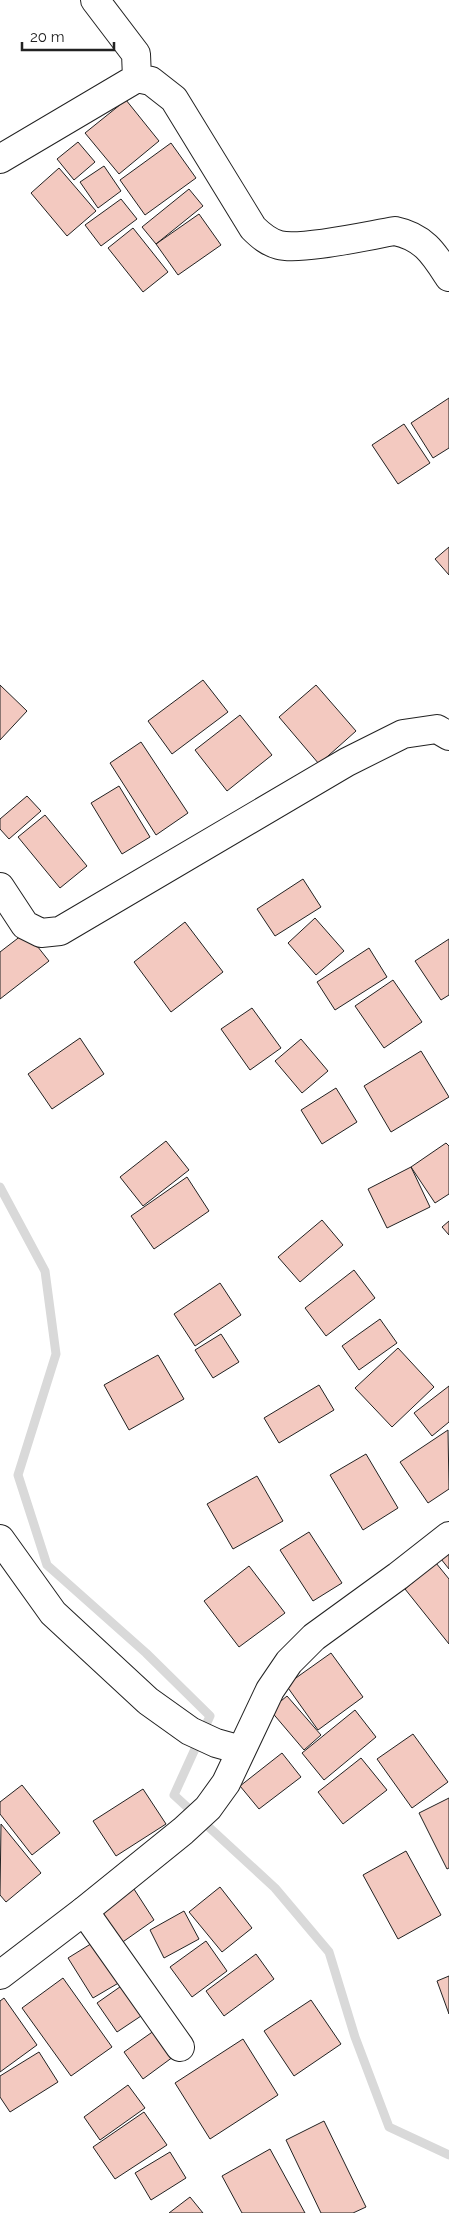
<svg xmlns="http://www.w3.org/2000/svg" width="449" height="2213" font-family="Raleway,sans-serif">
<rect width="100%" height="100%" fill="#fff"/>
<g fill="none" stroke-linecap="round" stroke-linejoin="round">
<path stroke="#d9d9d9" stroke-width="9" d="M0,1187L45,1271L56,1354L18,1475L47,1565L146,1653L210,1716L174,1795L275,1888L329,1952L355,2037L389,2127L449,2155"/>
</g>
<path fill="#f3c9c0" stroke="#222" d="M126,100L159,141L119,174L85,133Z
M78,142L95,162L74,180L57,159Z
M171,143L196,178L145,215L120,180Z
M104,166L121,191L98,208L80,182Z
M59,168L96,211L67,236L31,193Z
M189,189L203,206L156,244L142,227Z
M121,199L137,219L101,246L85,225Z
M199,214L221,245L178,275L156,244Z
M133,228L168,272L143,292L108,248Z
M449,398V448L433,458L411,423Z
M404,424L430,463L398,484L372,445Z
M449,547V575L435,559Z
M203,680L228,712L172,754L148,721Z
M0,685L27,711L0,740Z
M316,685L356,731L319,764L279,717Z
M240,715L272,755L227,791L195,750Z
M141,742L188,813L156,835L110,763Z
M119,786L150,837L122,854L91,803Z
M27,796L41,811L9,839L0,829V819Z
M45,815L87,866L60,888L18,837Z
M303,879L321,907L275,936L257,909Z
M315,918L344,951L316,975L288,943Z
M185,922L223,972L171,1012L134,962Z
M26,932L49,961L0,999V952Z
M449,939V995L441,1000L415,961Z
M369,948L387,977L335,1010L317,982Z
M393,980L422,1022L384,1048L355,1006Z
M252,1008L281,1048L250,1070L221,1029Z
M80,1038L104,1074L52,1109L28,1074Z
M301,1039L328,1071L302,1093L275,1061Z
M421,1051L449,1097L391,1132L364,1086Z
M336,1088L357,1122L322,1144L301,1110Z
M166,1141L189,1170L143,1206L120,1177Z
M446,1143L449,1146V1194L435,1203L411,1167Z
M411,1167L430,1207L387,1228L368,1189Z
M187,1177L209,1211L154,1249L131,1216Z
M322,1220L343,1245L300,1282L278,1257Z
M449,1221V1235L442,1227Z
M354,1270L375,1298L326,1336L305,1308Z
M220,1283L241,1315L195,1346L174,1314Z
M380,1319L397,1343L359,1370L342,1346Z
M221,1334L239,1362L213,1378L195,1350Z
M398,1348L434,1387L392,1427L355,1388Z
M158,1355L184,1399L129,1430L104,1385Z
M319,1385L334,1410L279,1443L264,1418Z
M449,1386V1422L432,1436L414,1413Z
M448,1430L449,1489L428,1503L400,1462Z
M366,1454L398,1508L363,1530L330,1475Z
M257,1476L283,1521L233,1549L207,1504Z
M309,1532L342,1583L313,1601L280,1550Z
M449,1552V1569L441,1559Z
M436,1563L449,1579V1644L405,1589Z
M249,1566L285,1613L239,1647L204,1601Z
M331,1653L363,1697L318,1730L286,1685Z
M287,1696L321,1735L304,1750L270,1710Z
M355,1710L376,1737L324,1780L302,1753Z
M413,1734L448,1782L412,1808L377,1759Z
M282,1753L301,1777L259,1809L240,1786Z
M361,1758L387,1790L343,1824L318,1792Z
M22,1785L60,1833L32,1855L0,1814V1802Z
M143,1789L166,1824L116,1856L93,1821Z
M449,1798V1868L447,1869L419,1813Z
M1,1824L41,1873L6,1902L0,1895Z
M406,1851L441,1915L398,1939L363,1875Z
M132,1886L154,1920L117,1946L94,1912Z
M220,1887L252,1928L222,1952L189,1912Z
M184,1911L199,1939L164,1958L150,1930Z
M102,1937L127,1978L93,1998L68,1958Z
M206,1941L227,1971L192,1997L170,1967Z
M256,1954L274,1979L224,2016L206,1991Z
M449,1976V2014L437,1981Z
M63,1978L112,2047L71,2076L22,2008Z
M127,1982L147,2012L117,2032L97,2003Z
M4,1998L37,2045L0,2072V2001Z
M311,2000L341,2044L294,2076L264,2031Z
M158,2028L177,2054L143,2079L124,2052Z
M243,2039L278,2095L210,2139L175,2083Z
M39,2052L58,2082L10,2112L0,2097V2076Z
M128,2085L145,2108L100,2140L84,2117Z
M144,2112L167,2145L115,2179L93,2147Z
M324,2121L366,2207L353,2213H321L286,2140Z
M270,2149L305,2213H242L222,2176Z
M170,2152L186,2178L151,2200L135,2173Z
M190,2197L203,2213H169Z"/>
<g fill="none" stroke-linecap="round" stroke-linejoin="round">
<g stroke="#222" stroke-width="30">
<path id="street" d="M95,0L136,54L137,78
M0,159L137,78L151,81L174,99L253,228C261,236 268,242 279,245C300,251 370,235 395,231C424,237 434,254 449,277
M0,887L25,925L41,933L60,931L347,762L403,734L437,729L449,736
M0,1539L53,1613L148,1701L190,1731L216,1743L241,1750
M84,1911L180,2047"/>
</g>
<g stroke="#222" stroke-width="30">
<path id="secondary" d="M0,1975L84,1911L183,1831L208,1808L226,1783L270,1690L289,1662L314,1637L398,1576L449,1536"/>
</g>
<use href="#street" stroke="#fff" stroke-width="28"/>
<use href="#secondary" stroke="#fff" stroke-width="28"/>
</g>
<path d="M22 42v8h92v-8" fill="none" stroke="#222222" stroke-width="2.5"/>
<text x="30" y="42" font-size="15" fill="#222222" stroke="#ffffff" stroke-width="4" paint-order="stroke">20 m</text>
</svg>
